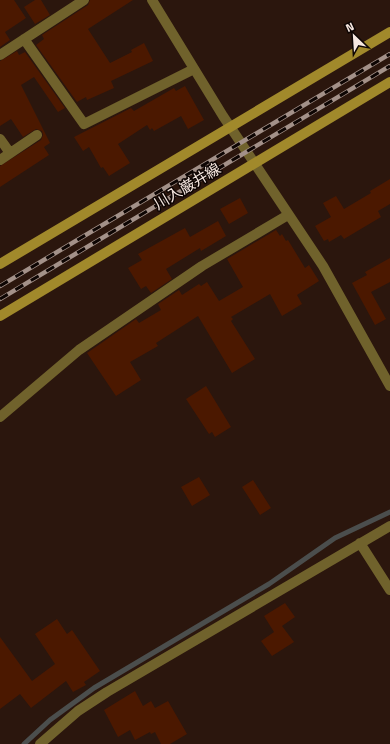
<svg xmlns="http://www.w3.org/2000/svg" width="390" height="744" font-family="'Titillium Web','Noto Sans JP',sans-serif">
<rect width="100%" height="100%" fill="#2b160d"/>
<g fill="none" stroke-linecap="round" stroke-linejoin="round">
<path stroke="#4b4e4d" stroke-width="5" d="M24,744L50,720L94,688L269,584L335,538L390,512"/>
</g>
<path fill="#4b1800" d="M0,0H14L26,18L5,32L10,40L0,47Z
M35,0H41L50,15L35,24L24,7Z
M90,0H133L88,29L110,63L132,52L131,50L144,43L153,61L111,81L114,88L87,100L86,97L77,102L36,45L44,39L42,35L88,5Z
M17,51L19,55L25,52L65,108L58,112L34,77L21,85L50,143L44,147L49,155L0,187V166L41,140L43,135L42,131L36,129L23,137L11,119L0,126V61Z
M185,86L204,120L188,129L181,116L154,131L152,128L150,130L147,125L118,144L130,163L109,176L103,167L101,168L89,147L83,151L74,137L131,108L134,111L174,88L176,91Z
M390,179V204L378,211L381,217L344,239L341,235L329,242L328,239L324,241L315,226L331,217L323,203L336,196L344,209L371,193L370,191Z
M240,198L248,213L229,224L220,209Z
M218,221L226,236L201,251L200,248L166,269L172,279L151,293L146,286L141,289L128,268L142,260L138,254L185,228L190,237Z
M276,230L280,236L282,234L286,241L288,240L305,268L309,265L319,281L297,295L302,304L282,316L270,294L231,317L233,319L231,321L255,359L232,373L198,316L156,343L158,346L130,362L141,380L116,396L87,353L136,319L139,323L161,310L158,304L179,290L182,295L199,284L201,286L207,282L219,301L243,287L227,259Z
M390,258V282L371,292L386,319L375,325L352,283L367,275L365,272Z
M206,386L231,427L215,437L212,432L209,434L186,399Z
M199,477L210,495L192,506L181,487Z
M253,480L271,508L260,515L242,487Z
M285,603L295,617L282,626L294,642L272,656L261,641L274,632L264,616Z
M57,619L67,634L72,630L100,671L84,682L86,685L73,692L66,681L31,708L20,694L0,709V637L32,681L55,664L35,634Z
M135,691L143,706L151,701L155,708L168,701L187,734L170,744H161L155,732L151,734L150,732L135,740L130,730L118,737L104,710Z"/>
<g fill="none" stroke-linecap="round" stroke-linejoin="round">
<path stroke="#70622c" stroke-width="10" d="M152,0L223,116L323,266L390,386
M24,39L84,124L194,69
M0,55L84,0
M0,139L10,153
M0,160L37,135
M0,417L79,350L202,266L288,215
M360,543L390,590
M40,744L78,711L107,692L390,526"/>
<path stroke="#a1892b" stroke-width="10" d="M0,264L390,32
M0,316L390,82"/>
<g stroke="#a39189" stroke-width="4.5">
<path id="rail" d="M0,286L390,54
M0,299L390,66"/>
</g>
<use href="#rail" stroke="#0d0503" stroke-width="3" stroke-dasharray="9" stroke-linecap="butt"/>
</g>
<g text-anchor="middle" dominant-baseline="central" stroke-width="3" stroke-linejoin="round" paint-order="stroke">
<g font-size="15" fill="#f7e8e1" stroke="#0d0503">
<text transform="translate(187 186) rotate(-31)">川入巌井線</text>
</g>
</g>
<g transform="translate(354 36) rotate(335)" stroke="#0d0503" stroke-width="3" paint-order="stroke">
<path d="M0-3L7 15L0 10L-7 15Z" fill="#f7e8e1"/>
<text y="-6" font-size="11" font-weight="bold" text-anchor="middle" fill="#f7e8e1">N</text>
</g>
</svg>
